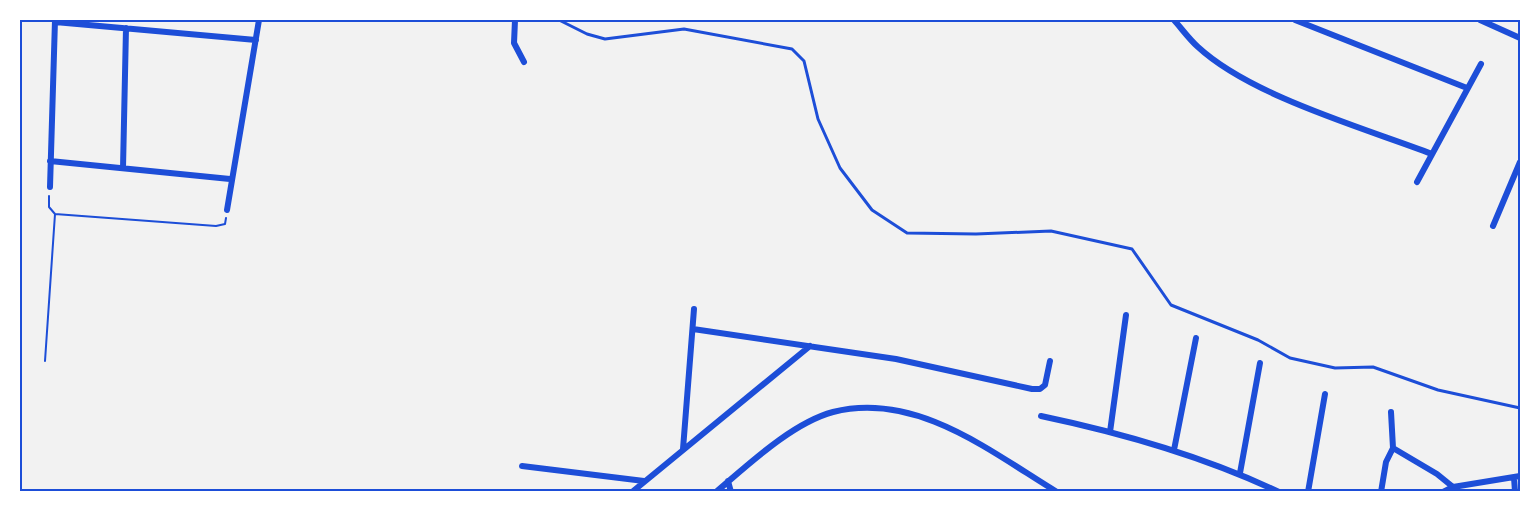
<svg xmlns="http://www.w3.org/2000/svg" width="1540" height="511" font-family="Manrope,sans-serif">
<rect width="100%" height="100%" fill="#f2f2f2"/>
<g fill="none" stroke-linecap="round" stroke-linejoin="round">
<path stroke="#1d4ed8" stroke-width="2" d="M55,214L216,226L225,224L226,218
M45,361L55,214L49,207V196"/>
<path stroke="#1d4ed8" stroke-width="3" d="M559,20L587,34L605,39L684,29L792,49L804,61L818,119L840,168L872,210L907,233L976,234L1051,231L1132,249L1171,305L1258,340L1290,358L1335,368L1373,367L1438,390L1520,408"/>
<path stroke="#1d4ed8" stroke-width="6" d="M515,20L514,43L524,62
M1174,20C1182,29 1189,39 1198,47C1251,96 1364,128 1432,154
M1295,20L1467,88
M1480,20L1520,38
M55,22L256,40
M50,161L230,179
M123,168L126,28
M1417,182L1481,64
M50,187L55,20
M227,210L259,20
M1493,226L1520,162
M693,329L896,359L1032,389H1040L1045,385L1050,361
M1041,416C1122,433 1203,456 1279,492
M1110,432L1126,315
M1393,448L1437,474L1453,487L1443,492
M683,449L694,309
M1174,450L1196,338
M522,466L644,481
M1240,473L1260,363
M1514,477L1515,492
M728,481L731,492
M1453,487L1520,476
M632,492L810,346
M716,492C748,465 792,423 833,412C916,391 991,452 1057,492
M1308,492L1325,394
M1381,492L1386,462L1393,448L1391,412"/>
</g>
<rect width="1540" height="511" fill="none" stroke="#ffffff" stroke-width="42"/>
<rect x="21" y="21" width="1498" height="469" fill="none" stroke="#1d4ed8" stroke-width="2"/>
</svg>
